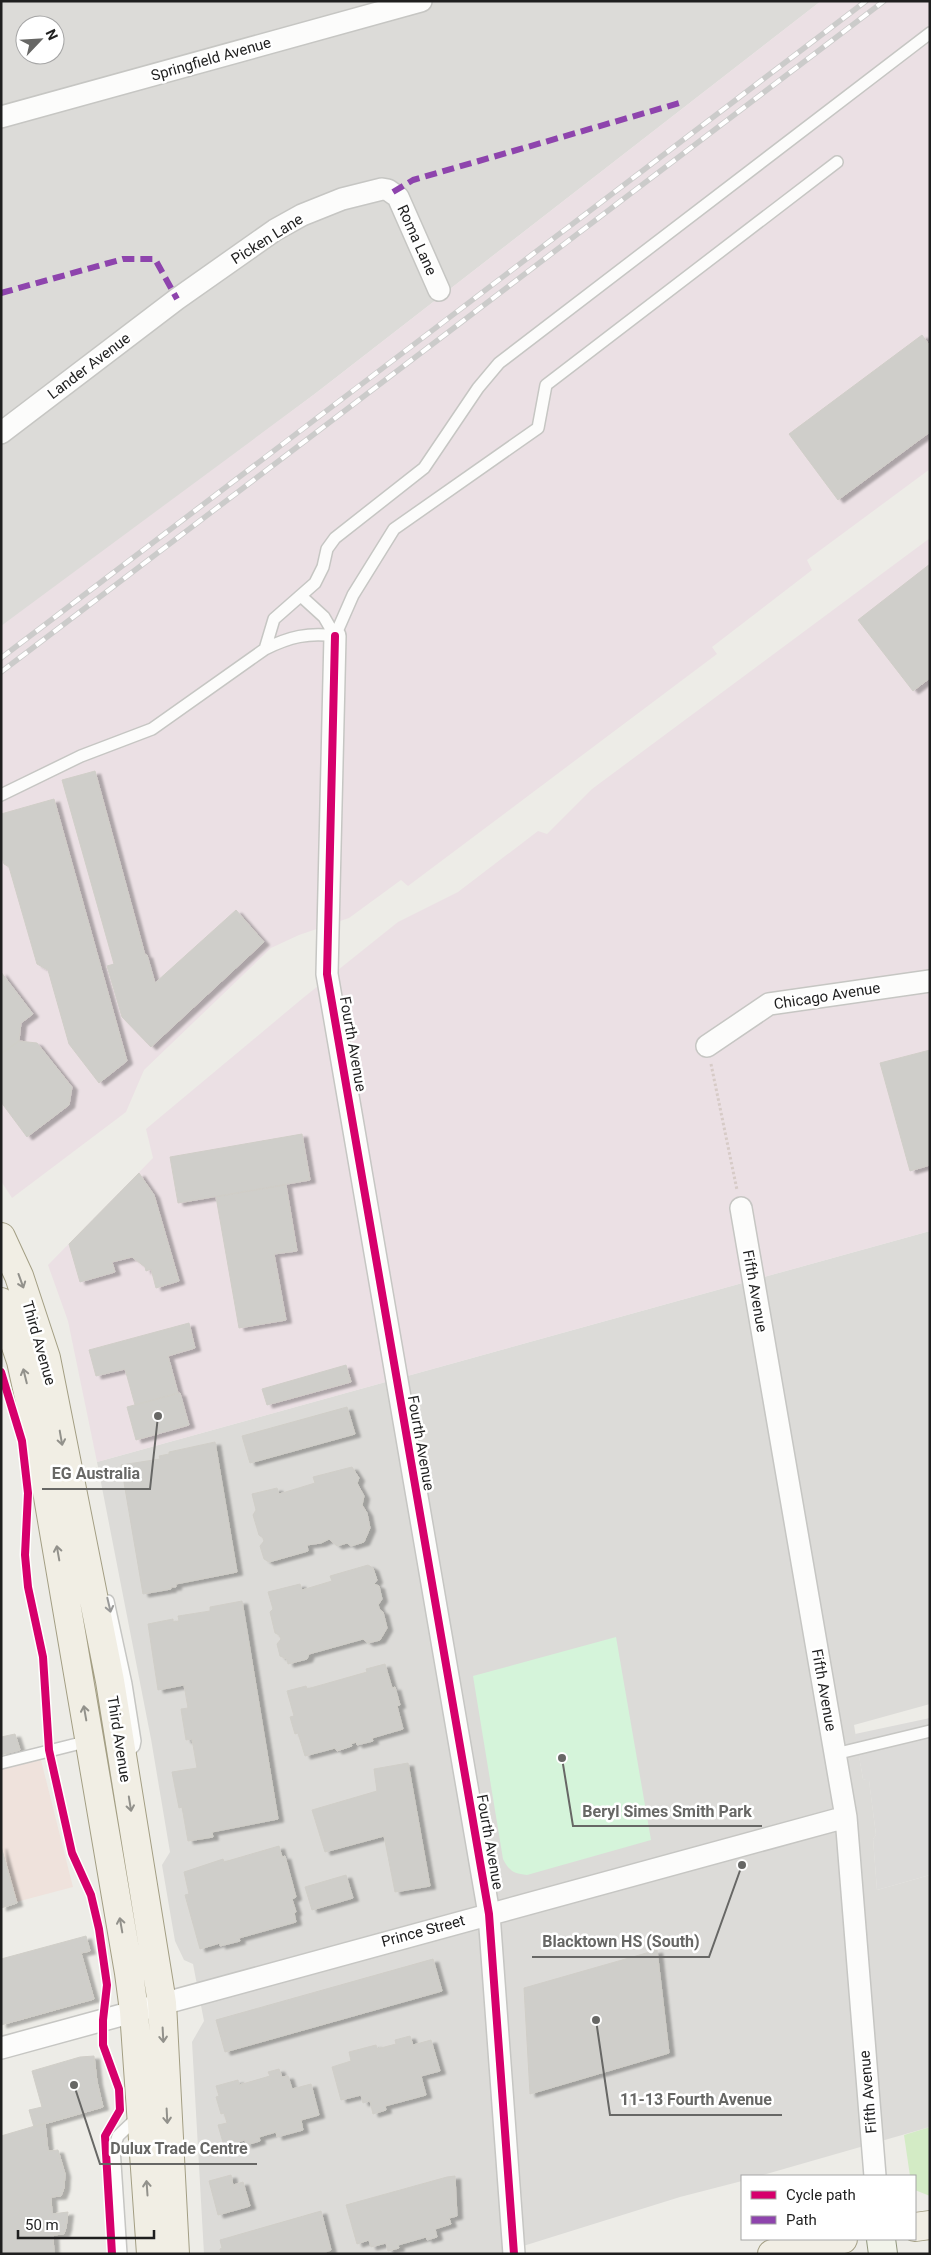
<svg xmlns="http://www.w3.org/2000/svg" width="931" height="2255" font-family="Roboto,sans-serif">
<defs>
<filter id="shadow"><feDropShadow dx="5.5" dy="3" stdDeviation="1" flood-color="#0004"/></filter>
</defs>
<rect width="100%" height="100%" fill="#edece7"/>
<path fill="#dcdbd8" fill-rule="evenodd" d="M1,1H821L316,393L1,629ZM25,25H55V55H25Z
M930,1231V1704L854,1725L863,1779L869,1780L876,1835L873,1839L877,1890L930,1875V2127L759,2176H742V2181L680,2197L498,2254H204L192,2042L204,2021L193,1964L184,1960L175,1941L162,1865L170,1852L151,1739L97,1462Z"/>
<path fill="#efe2dc" d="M41,1760L73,1887L1,1906V1769Z"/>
<path fill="#ebe0e4" d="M821,1H930V469L807,560L812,570L712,647L717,654L408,886L401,880L349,918L299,935L271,948L144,1070L126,1112L12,1198L1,1181V626L316,393Z
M930,538V1231L97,1462L68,1321L48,1265L153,1158L146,1129L303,998L398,922L458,892L538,831L547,834L592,789Z"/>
<path fill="#d3ebc5" d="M930,2127V2196L915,2190V2176H910L904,2135Z"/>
<path fill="#d5f4da" d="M616,1637L651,1840L527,1875C514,1874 509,1871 503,1859L473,1676Z"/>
<path fill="#dcdbd9" d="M930,1718V1875L877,1890L873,1839L876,1835L869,1781L863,1779L855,1734Z"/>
<path fill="#cfceca" stroke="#d0cec8" filter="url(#shadow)" d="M922,335L930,346V432L838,500L789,434Z
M930,564V678L913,691L858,620Z
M95,771L145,955H147L155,983L236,910L264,942L151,1047L122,1017L107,966L114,964L62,780Z
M54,799L127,1061L99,1083L69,1044L48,970L37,964L9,867L4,864L1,854V814Z
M1,972L33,1014L21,1023L19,1041L1,1054Z
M19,1041L37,1043L72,1087L69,1105L27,1137L1,1102V1054Z
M930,1050V1165L910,1171L880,1063Z
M302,1134L310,1180L178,1203L170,1157Z
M139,1173L154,1195L179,1281L156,1288L151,1269L146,1271L145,1267L132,1257L112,1262L115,1272L80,1282L69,1244Z
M286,1185L297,1251L274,1254L286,1320L239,1328L216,1197Z
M189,1323L195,1348L168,1356L178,1393L135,1405L125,1369L96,1376L89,1350Z
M346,1365L351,1382L267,1405L262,1389Z
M180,1393L189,1425L136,1440L127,1407Z
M347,1407L355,1434L250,1463L242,1436Z
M215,1442L237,1572L176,1584V1587H171V1589L143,1594L121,1465L160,1459L159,1456L169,1454V1452Z
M352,1467L359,1478L357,1483L364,1496L362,1505L367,1513L370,1528L364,1542L351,1546L347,1543L337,1546L329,1539L321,1543L307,1545L308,1551L269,1562L264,1559L260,1546L264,1541L263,1538L259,1535L253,1515L256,1510L252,1494L277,1488L279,1494L315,1483L313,1477Z
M368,1565L373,1568L377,1580L374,1584L379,1586L382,1599L378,1605L380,1610L383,1612L387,1628L380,1640L368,1643L363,1639L309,1654L307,1659L288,1664L287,1659L280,1656L277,1644L281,1639L279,1635L275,1633L270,1612L273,1609L268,1592L300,1584L302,1590L332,1581L330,1576Z
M242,1601L278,1819L212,1832L213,1837L188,1841L182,1807L179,1808L172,1772L197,1768L192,1739L186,1740L181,1709L188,1708L184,1685L158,1690L148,1624L173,1619V1622L179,1621L178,1616L210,1611V1607Z
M385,1664L392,1688L395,1687L400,1705L397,1706L403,1729L372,1738L373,1741L357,1745L356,1742L351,1744L352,1746L337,1751L335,1748L305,1756L298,1733L295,1734L290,1717L294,1716L287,1691L306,1686L307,1689L367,1672L366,1669Z
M15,1734L20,1750L1,1755V1737Z
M408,1763L430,1886L395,1892L384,1836L325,1852L312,1810L377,1791L374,1769Z
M1,1846L17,1903L1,1908Z
M279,1846L282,1857L285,1856L296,1897L292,1899L296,1912L294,1913L296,1922L239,1938L240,1941L220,1946V1943L200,1949L185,1895L189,1894L184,1872L223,1859L224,1862Z
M346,1875L353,1898L312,1910L305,1887Z
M86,1936L90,1951L81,1953L94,1999L1,2025V1959Z
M657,1950L669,2053L530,2094L524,1988Z
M433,1959L442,1991L225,2052L216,2020Z
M410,2036L413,2045L431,2040L440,2071L421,2076L426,2095L385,2106L386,2110L373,2114L370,2101L363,2103L361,2095L341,2100L332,2067L351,2061L349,2052L376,2045L377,2049L396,2044L395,2040Z
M94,2056L97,2082L103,2107L34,2127L29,2110L42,2107L32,2071L80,2057Z
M279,2069L282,2077L288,2076L292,2089L311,2084L319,2115L301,2120L303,2130L277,2137L276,2132L259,2137L260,2141L246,2145L245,2140L224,2146L218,2125L227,2123L224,2113L221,2114L216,2097L219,2096L216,2086L238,2080L239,2085L270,2076L268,2072Z
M45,2123L48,2151L58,2150L65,2174L64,2188L61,2196L51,2197L52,2214L68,2212L66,2228L64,2234L53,2235L54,2254H1V2136Z
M231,2175L233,2185L243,2182L250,2206L218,2215L209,2181Z
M455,2176L457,2216L449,2218L451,2224L435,2229L437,2237L427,2240L426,2237L398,2245L399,2248L388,2251L386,2243L371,2247L369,2240L357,2244L346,2205L447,2177Z
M321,2211L331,2250L321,2254H221L220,2249L222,2248L220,2240Z"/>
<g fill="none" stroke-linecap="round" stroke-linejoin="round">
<g stroke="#c6c6c3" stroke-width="14">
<path id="lane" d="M335,636L353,595L394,529L538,428L546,385L837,162
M265,649L274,619L315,583L323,567L327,549L335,538L424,468L478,388L499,363L930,33
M1,795L81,756L152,729L265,649C289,637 309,632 335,636L324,617L301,596
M108,1601L126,1684L135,1741L134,1746L124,1756
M835,1754L930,1731
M1,1763L89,1741
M121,2254L114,2148L118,2136L139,2116"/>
</g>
<g stroke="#c6c6c3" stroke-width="24">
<path id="street" d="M1,117L421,1
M1,433L177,299L275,230L302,215L342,199L382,189L388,190L398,197L439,290
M335,636L327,974L489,1914L514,2254
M707,1046L769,1004L930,981
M741,1208L846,1817L875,2176
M1,2048L846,1817"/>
</g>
<g stroke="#91977e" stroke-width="30">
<path id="secondary" d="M881,2239L883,2254"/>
</g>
<g stroke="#a39e83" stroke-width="30">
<path id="primary" d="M1,1237L19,1276L46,1358L110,1681L162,2003L175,2254
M1,1302L21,1361L38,1438L129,1973L134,2011L151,2254
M915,2227L930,2225
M772,2254L843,2239"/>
</g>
<path stroke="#d7cbc7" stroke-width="3" stroke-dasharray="2.5 2.5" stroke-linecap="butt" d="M711,1064L737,1190"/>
<use href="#lane" stroke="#fcfcfb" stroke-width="11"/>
<use href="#street" stroke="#fcfcfb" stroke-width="21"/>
<use href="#secondary" stroke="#f1f3ea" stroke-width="28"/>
<use href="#primary" stroke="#f1eee4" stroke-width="28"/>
<g stroke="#cbcbca" stroke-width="5.5">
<path id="rail" d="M1,658L866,1
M1,672L884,1"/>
</g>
<use href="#rail" stroke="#fff" stroke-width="4" stroke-dasharray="11" stroke-linecap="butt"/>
<path stroke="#8e44ad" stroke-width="6" stroke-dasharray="12 6" stroke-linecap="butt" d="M393,192L413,180L683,102
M1,293L123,259H155L177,299"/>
<g stroke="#fff" stroke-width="11">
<path id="cycleway" d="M335,636L327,974L489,1914L514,2254
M1,1372L22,1441L28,1493L25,1555L28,1587L43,1657L49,1750L72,1853L91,1895L99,1929L107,1985L103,2020V2045L119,2089L120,2110L105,2136L112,2254"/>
</g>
<use href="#cycleway" stroke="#d6006c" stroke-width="8"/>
</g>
<defs><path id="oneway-shaft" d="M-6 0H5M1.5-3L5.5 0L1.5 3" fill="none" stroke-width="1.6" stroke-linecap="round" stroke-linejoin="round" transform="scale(1.25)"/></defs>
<g stroke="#92918b">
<use href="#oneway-shaft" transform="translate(21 1281) rotate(70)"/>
<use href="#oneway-shaft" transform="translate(25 1376) rotate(-104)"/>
<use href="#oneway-shaft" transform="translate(61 1438) rotate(80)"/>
<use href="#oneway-shaft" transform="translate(58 1553) rotate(-100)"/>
<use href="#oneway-shaft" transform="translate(85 1713) rotate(-100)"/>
<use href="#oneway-shaft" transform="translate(130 1804) rotate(81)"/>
<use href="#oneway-shaft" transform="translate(121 1925) rotate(-100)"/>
<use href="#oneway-shaft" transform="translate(163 2035) rotate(87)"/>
<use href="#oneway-shaft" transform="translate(167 2116) rotate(87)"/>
<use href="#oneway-shaft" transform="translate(147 2188) rotate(-94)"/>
</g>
<use stroke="#999998" href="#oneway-shaft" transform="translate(109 1605) rotate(77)"/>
<g text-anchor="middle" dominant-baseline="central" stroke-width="5" stroke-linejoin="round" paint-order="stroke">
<g font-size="15" fill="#1f1f1f" stroke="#fff">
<text transform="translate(211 59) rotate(-16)">Springfield Avenue</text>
<text transform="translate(267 239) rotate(-32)">Picken Lane</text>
<text transform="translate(417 240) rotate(66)">Roma Lane</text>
<text transform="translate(89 366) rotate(-37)">Lander Avenue</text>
<text transform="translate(827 996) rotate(-9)">Chicago Avenue</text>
<text transform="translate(353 1044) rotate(80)">Fourth Avenue</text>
<text transform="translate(755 1291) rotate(80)">Fifth Avenue</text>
<text transform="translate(39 1343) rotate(74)">Third Avenue</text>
<text transform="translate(421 1443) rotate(80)">Fourth Avenue</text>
<text transform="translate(824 1690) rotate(80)">Fifth Avenue</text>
<text transform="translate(119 1739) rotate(81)">Third Avenue</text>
<text transform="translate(490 1842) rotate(80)">Fourth Avenue</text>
<text transform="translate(423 1931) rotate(-15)">Prince Street</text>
<text transform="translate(868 2092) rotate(-95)">Fifth Avenue</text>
</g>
</g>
<path fill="none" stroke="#676765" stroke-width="2" d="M158 1416L150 1489H42M562 1758L573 1826H762M742 1865L709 1957H532M596 2020L610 2115H782M74 2085L100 2164H257"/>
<g fill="#676765" stroke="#fff" stroke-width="2">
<circle cx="158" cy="1416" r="5"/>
<circle cx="562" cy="1758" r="5"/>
<circle cx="742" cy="1865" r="5"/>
<circle cx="596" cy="2020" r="5"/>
<circle cx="74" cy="2085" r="5"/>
</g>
<g font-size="16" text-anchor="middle" font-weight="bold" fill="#676765" stroke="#fff" stroke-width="5" stroke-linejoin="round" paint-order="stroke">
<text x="96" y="1479">EG Australia</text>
<text x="667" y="1817">Beryl Simes Smith Park</text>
<text x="621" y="1947">Blacktown HS (South)</text>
<text x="696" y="2105">11-13 Fourth Avenue</text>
<text x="179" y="2154">Dulux Trade Centre</text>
</g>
<rect width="931" height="2255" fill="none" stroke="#1f1f1f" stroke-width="5"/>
<rect x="741" y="2175" width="175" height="65" fill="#ffffff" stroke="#a5a5a5"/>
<rect x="751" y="2191" width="25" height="8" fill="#d6006c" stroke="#a5a5a5"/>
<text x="786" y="2200" font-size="15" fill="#1f1f1f">Cycle path</text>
<rect x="751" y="2216" width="25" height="8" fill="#8e44ad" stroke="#a5a5a5"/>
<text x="786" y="2225" font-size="15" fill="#1f1f1f">Path</text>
<g transform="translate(40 40) rotate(65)"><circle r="24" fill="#ffffff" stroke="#a5a5a5"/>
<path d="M0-4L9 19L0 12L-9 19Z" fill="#676765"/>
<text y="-8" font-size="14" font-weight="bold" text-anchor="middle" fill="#1f1f1f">N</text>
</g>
<path d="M18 2230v8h136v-8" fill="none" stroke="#1f1f1f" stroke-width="2.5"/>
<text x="25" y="2230" font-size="15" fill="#1f1f1f" stroke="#ffffff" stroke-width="4" paint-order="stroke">50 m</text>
</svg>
